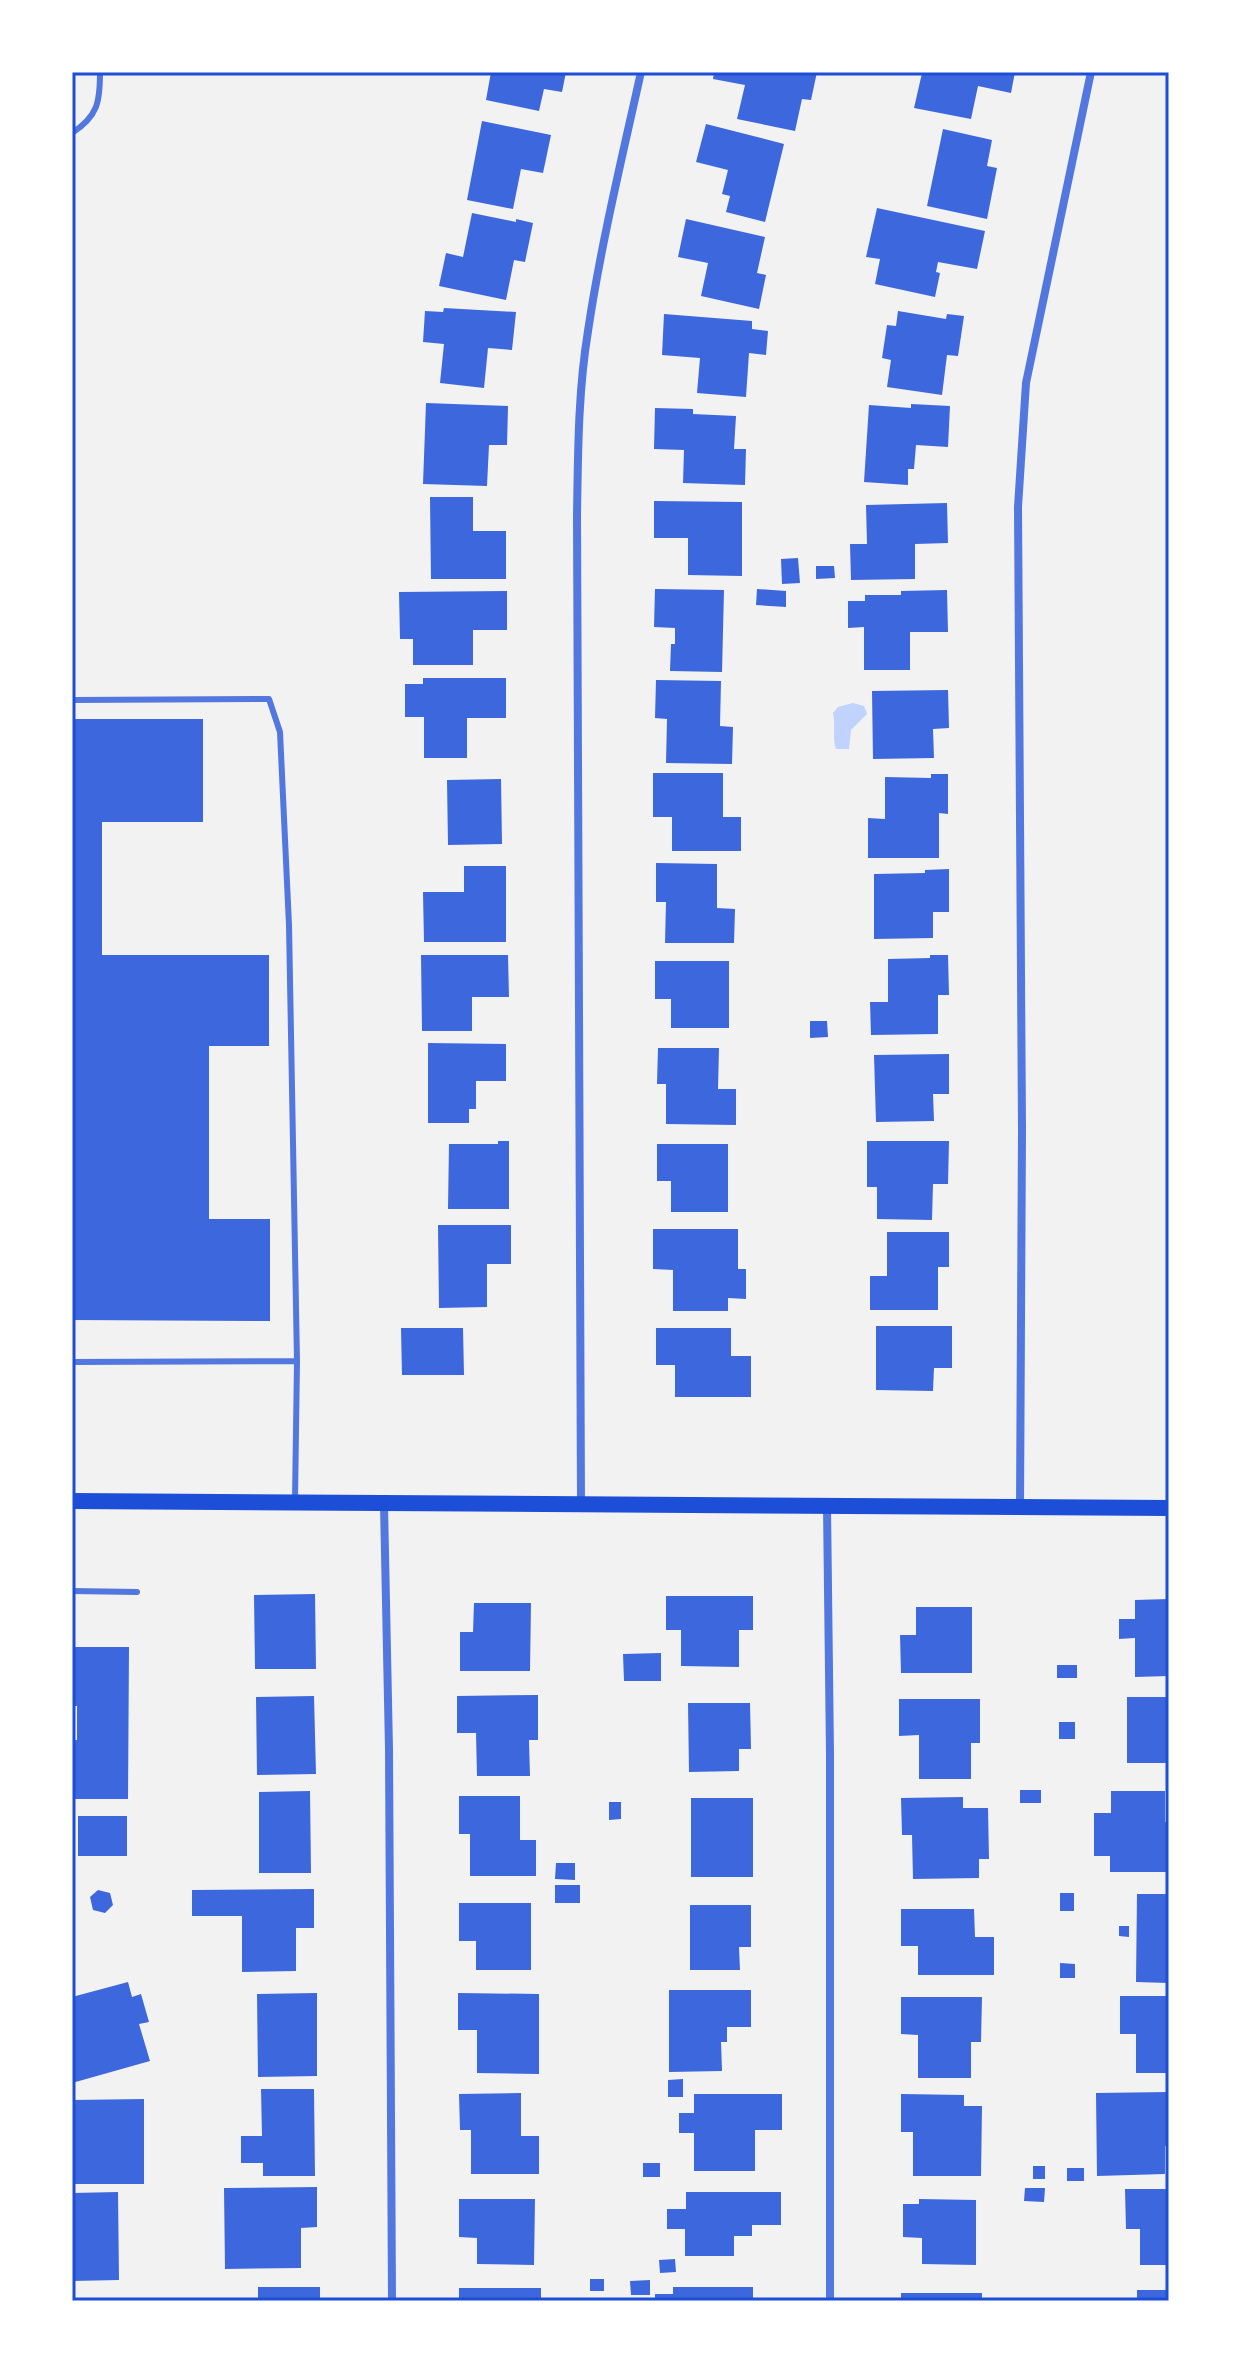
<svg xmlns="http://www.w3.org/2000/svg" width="1241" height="2373" font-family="'Alegreya Sans',sans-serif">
<rect width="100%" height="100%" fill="#f2f2f2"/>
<path fill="#bfd3fe" d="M853,703L864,706L867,714L851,730L849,749H836C832,737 836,726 833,713L838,707Z"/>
<path fill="#3d67dc" d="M491,72H566L562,92L544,89L539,111L486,100Z
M714,72H817L811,100L802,99L795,131L737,119L745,85L713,79Z
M930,72H1015L1011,93L978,86L971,119L914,108L922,73L930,74Z
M482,121L551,135L543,173L521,169L513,209L467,200Z
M706,124L784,144L765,222L726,212L730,196L722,194L728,170L696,162Z
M943,129L992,140L987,166L997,168L987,219L927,206Z
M877,208L985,231L977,269L938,262L936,272L940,273L935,297L875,284L880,259L866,257Z
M472,213L516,222V219L533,223L525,262L514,260L506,300L439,286L446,253L463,257Z
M686,219L765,237L757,273L766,275L759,309L701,296L708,263L678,257Z
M444,308L516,312L512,350L488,348L484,388L440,383L444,344L423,342L425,311L443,312Z
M898,311L946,319L947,314L964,316L958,356L947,355L942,395L887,387L891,360L882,358L887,325L896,326Z
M664,314L752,321V329L768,331L766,355L749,353L746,397L697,393L700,358L662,355Z
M426,403L508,406L507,445H489L487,486L423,484Z
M911,404L950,406L948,447L916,445L914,469H908V485L864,482L869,405L911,408Z
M655,408L693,409V414L736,416L734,449H746L745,485L683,483L684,450L654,449Z
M430,497H473V531H506V579H431Z
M654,501L742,502V576L688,575V538H654Z
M947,503L948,543L915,544V579L851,580L850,544H867L866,505Z
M798,558L800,583L782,584L781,559Z
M816,566H834L835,578L816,579Z
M655,589L724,590L722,672L670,671L671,644H675V628L654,627Z
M757,589L786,591V607L756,605Z
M947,590L948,632H910V670H864V627L848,628V601H865V595H901V591Z
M507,591V630H473V665H413V639H400L399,592Z
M423,678H506V718H467V758H424V717H405V684H423Z
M656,680L721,681L720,726L733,727L732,764L666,763L667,719L655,718Z
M948,690L949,728L933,729L934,758L873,759L872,691Z
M72,719H203V822H102V955H269V1046H209V1219H270V1321L72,1320Z
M653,773H723V817H741V851H672V817H653Z
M931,774H948V814L939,813V858H868V818L885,819V777L931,778Z
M501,779L502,844L448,845L447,780Z
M656,863L717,864V908L735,909L734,943H665L666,902H656Z
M464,866H506V942H424L423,892H464Z
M949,869V912H933V938L874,939V874L925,873V870Z
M421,955H508L509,997H472V1031H422Z
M930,955H948L949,995H938V1034L871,1035L870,1002H888V959L930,958Z
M655,961H729V1028H671V999H655Z
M810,1021H827L828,1037L810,1038Z
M428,1043L506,1044V1081H476V1109H469V1123H428Z
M658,1048H719L718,1089H736V1125L666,1124V1084H657Z
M949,1054V1094H933L934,1121L876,1122L874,1055Z
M498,1141H509V1209H448L449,1144H498Z
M867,1141H949L948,1184H933L932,1220L877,1219V1187H867Z
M657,1144H728V1212H671V1181H657Z
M438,1225H511V1264H487V1307L439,1308Z
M653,1229H738V1269H746V1299L728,1298V1311H673V1270L653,1269Z
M887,1232H949V1267H938V1310H870V1276H887Z
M876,1326H952V1368H934L933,1391L876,1390Z
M401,1328H463L464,1375H402Z
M656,1328H731V1356H751V1397H675V1365H656Z
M315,1594L316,1669H255L254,1595Z
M666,1596H753V1630H739V1667L681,1666V1630H666Z
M1169,1599V1676L1135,1677V1638L1119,1639V1619H1135V1600Z
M474,1603H531L530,1671H460V1632H473Z
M916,1607H972V1673H901L900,1635H916Z
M72,1647H129L128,1799H72V1740H77V1706H72Z
M661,1653V1681H624L623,1654Z
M1057,1665H1077V1678H1057Z
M538,1695V1740H529L530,1776H477L476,1733H457V1696Z
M314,1696L316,1774L257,1775L256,1697Z
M1127,1697H1169V1763H1127Z
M899,1699H980V1743H971V1779H919V1735L899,1736Z
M688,1703H750L751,1749H739V1771L689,1772Z
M1059,1722H1075V1739H1059Z
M1020,1790H1041V1803H1020Z
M310,1791L311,1873H259V1792Z
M1111,1791H1165V1822H1169V1872H1110V1856H1094V1813H1111Z
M459,1796H520V1840H536V1876H470V1834H459Z
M963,1797V1808H988L989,1859H979V1878L913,1879L912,1835H902L901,1798Z
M691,1798H753V1877H691Z
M609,1802H621V1819L609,1820Z
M78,1816H127V1856H78Z
M556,1863H575V1880L555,1879Z
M555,1885H580V1903H555Z
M314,1889V1928H296V1971L242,1972V1916H192V1890Z
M98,1890L110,1893L113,1905L105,1913L93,1910L90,1897Z
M1060,1893H1074V1911H1060Z
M1137,1894H1169V1983L1136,1982Z
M459,1903H531V1970H476V1941H459Z
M690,1905H751V1947H739L740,1970H690Z
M901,1909H974L975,1937H994V1975H918V1946H901Z
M1119,1926H1129V1937L1119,1936Z
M1060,1963L1075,1964V1978H1060Z
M128,1982L132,1997L141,1994L149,2022L139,2024L150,2061L72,2083V1997Z
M669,1990H751V2027H727V2042H721L722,2071L669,2072Z
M317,1993V2076L258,2077L257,1994Z
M458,1993L539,1994V2074L477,2073V2030H458Z
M1120,1996H1169V2073H1136V2034H1120Z
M901,1997H982L981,2042H971V2078H918V2035L901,2034Z
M683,2079V2097H668V2080Z
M261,2089H314L315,2176H263V2163H241V2136H262Z
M1169,2092V2146H1165V2174L1097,2176L1096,2093Z
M521,2093V2136H539V2174H471V2130H460L459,2094Z
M694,2094H782V2130H755V2171H694V2133H679V2113H694Z
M901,2094L964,2095V2106H982L981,2176H913V2132H901Z
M144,2099V2184H72V2100Z
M643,2163H660V2177H643Z
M1033,2166H1045V2179H1033Z
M1067,2168H1084V2181H1067Z
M317,2187V2227L301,2228V2268L225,2269L224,2188Z
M1025,2188H1045L1044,2202L1024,2201Z
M1125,2189H1169V2265H1140V2229H1126Z
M118,2192L119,2280L72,2281V2193Z
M686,2192H781V2225H752V2236H734V2256H685V2229H667V2209H686Z
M459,2199H535L534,2265L477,2264V2238L459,2237Z
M919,2199L976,2200V2265L922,2264V2238L903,2237V2204H919Z
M675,2259L676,2272L660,2273L659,2260Z
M590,2279H604V2291H590Z
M650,2280V2295H631L630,2281Z
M258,2287H320V2301H258Z
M673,2287H753V2301H655V2294H673Z
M459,2288H541V2301H459Z
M1137,2290H1169V2301H1137Z
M901,2293H982V2301H901Z"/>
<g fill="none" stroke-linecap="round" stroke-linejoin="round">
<path stroke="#5277de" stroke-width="6" d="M72,133C98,116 100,102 100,72
M72,700L269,699L280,732L289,925L297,1361
M72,1362L297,1361L295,1500
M72,1591L137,1592"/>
<path stroke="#5277de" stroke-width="8" d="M384,1504L389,1749L392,2301
M581,1505L577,516C578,454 578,392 588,331C601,244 622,158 641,72
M827,1506L830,1754V2301
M1020,1508L1022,1130L1018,507L1026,383L1091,72"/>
<path stroke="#1d4ed8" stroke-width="16" d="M72,1501L1169,1508"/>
</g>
<rect width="1241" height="2373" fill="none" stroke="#ffffff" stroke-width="148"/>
<rect x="74" y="74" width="1093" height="2225" fill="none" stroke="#1d4ed8" stroke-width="3"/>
</svg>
